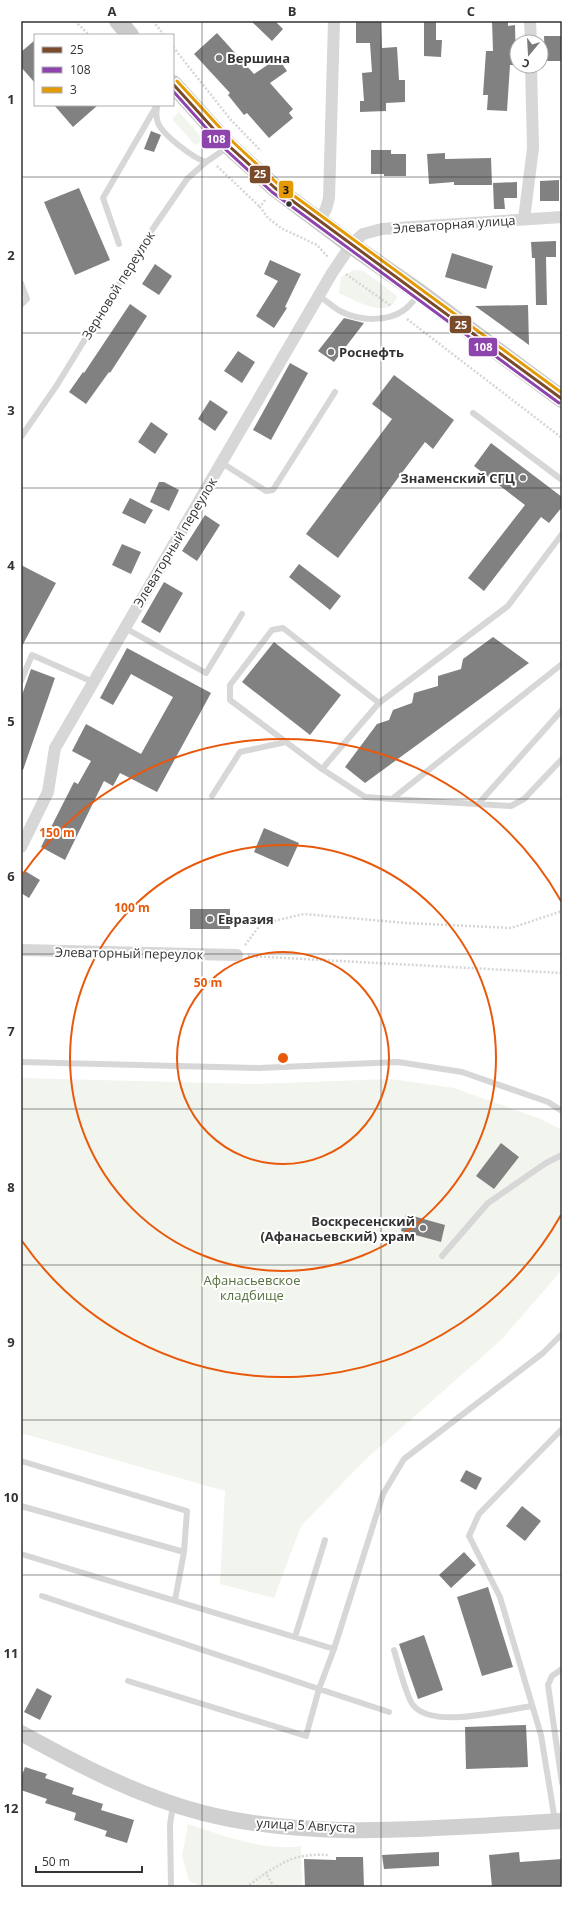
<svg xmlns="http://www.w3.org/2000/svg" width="583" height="1908" font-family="'Open Sans',sans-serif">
<rect width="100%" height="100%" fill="#fff"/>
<path fill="#f1f5ed" d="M179,112L203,139L200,143L195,145L172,119Z
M354,270L364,271L397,296C390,322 355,300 339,293L341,277Z
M21,1078L252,1084L390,1079L454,1088L541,1119L562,1130V1270L501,1340L364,1461L301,1526L274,1598L220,1584L225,1491L21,1433Z
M188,1824C222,1835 265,1852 301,1846L302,1887H204L189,1881L182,1856Z"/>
<path fill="#818181" d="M251,21H275L283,29L272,41Z
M356,21H381L382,48L397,47L399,80H405V102L386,103V111L360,112V101H364L362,73L372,72L370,43H356Z
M424,21H436V40H442L441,57L424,56Z
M492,21H508V26L515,25L516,65H510L507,111L487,110L488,95H483L486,51H493Z
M217,33L254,74L278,58L287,71L270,83L293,109L289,113L293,118L269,138L247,113L244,115L228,95L230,93L194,54Z
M544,36H562V61H545Z
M35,40V83L21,67V52Z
M54,105H98L73,127Z
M151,131L161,135L154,152L144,149Z
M371,150H391V154H406V176H384V174H371Z
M445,153V159L491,158L492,185H454V182L429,184L427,154Z
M559,180V201H540V181Z
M517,182V198H504L505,209H494L493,183Z
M79,188L110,260L75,275L44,202Z
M556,241V257H546L547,305H536L535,258H532L531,242Z
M452,253L493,266L486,289L445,277Z
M270,260L301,274L285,307L287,308L274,328L256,316L278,281L264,274Z
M155,264L172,276L159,295L142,284Z
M130,304L147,316L110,373L109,372L86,404L69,392L83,372L84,373Z
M528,305L529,345L475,306Z
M344,318L364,323L334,362L318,351Z
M238,351L255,362L242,383L224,371Z
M290,363L308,373L271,440L253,430Z
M394,375L454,420L433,449L425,442L338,558L306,534L392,419L372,404Z
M210,400L228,412L215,431L198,419Z
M151,422L168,434L155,454L138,442Z
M491,443L562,497V507L549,523L541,517L484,591L468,578L525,505L474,466Z
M159,482H164L179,490L169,511L150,502Z
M130,498L153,510L145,524L122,513Z
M205,515L220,525L197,561L182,551Z
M122,544L141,552L131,574L112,565Z
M299,564L341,596L330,610L289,577Z
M21,565L56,583L21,648Z
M164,582L183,593L160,633L141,622Z
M493,637L529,663L365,783L345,767L377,724L389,720L393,710L412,703L414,693L438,686V676L461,669L463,659Z
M274,642L341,695L310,735L242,682Z
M127,648L211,693L157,792L120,773L113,786L104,781L65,860L41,847L74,782L78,784L91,761L72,751L86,724L141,754L173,697L131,674L113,705L100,698Z
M31,669L55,678L23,770H21V698Z
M264,828L299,843L288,867L254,852Z
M25,871L40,880L29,898L21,893V878Z
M190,909H230V929H190Z
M501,1143L519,1157L494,1189L476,1176Z
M406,1214L445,1225L441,1242L401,1231Z
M466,1470L482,1478L476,1490L460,1481Z
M522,1506L541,1521L525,1541L506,1526Z
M464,1552L476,1565L451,1588L439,1575Z
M488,1587L513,1667L482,1676L457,1597Z
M424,1635L443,1690L418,1699L399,1644Z
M37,1688L52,1696L40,1720L24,1712Z
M526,1725L528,1767L466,1769L465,1727Z
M25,1767L47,1774L45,1778L74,1788L72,1794L103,1804L101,1810L134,1820L127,1843L105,1836L107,1831L74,1820L76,1813L45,1803L47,1799L21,1790V1778Z
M439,1852V1866L384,1869L382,1855Z
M519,1852L520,1862L562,1859V1887H492L489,1855Z
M336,1857H363L364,1887H305L304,1859L336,1860Z"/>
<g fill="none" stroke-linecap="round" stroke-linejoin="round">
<path stroke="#d6d6d6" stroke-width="2.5" stroke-dasharray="2 2" stroke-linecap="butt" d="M75,21L89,35
M153,21L164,35
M173,47L231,120L261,151
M217,166L260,207
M265,200L260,207L268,218L281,228L317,245L328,257
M346,274L391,306
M407,319L562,438
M245,945L261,924L304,914L406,923L511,928L562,911
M248,956L562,973
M246,1887L266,1873
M274,1887L266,1873C291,1857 300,1854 330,1855"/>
<path stroke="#d7d7d7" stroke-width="6" d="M157,107C156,113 156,118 158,123C163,135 193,158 206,162
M119,244L103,198L157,105
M21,283L27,299L21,305
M319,296C327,301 334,308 342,312C360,321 388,322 404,310C410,306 414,300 419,294
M473,413L562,480
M21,437L57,385L152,230L187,179L206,162L228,147
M222,463L266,491L273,490L335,392
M125,628L206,673L242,614
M21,681L32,655L93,682
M379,703L283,628L272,630L230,685V700L322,769L379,703L508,606L562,534
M322,769L365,797L392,799L562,664
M212,796L240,752L286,742
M392,799L511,806L524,799L562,759
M479,803L562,710
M21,1062L259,1068L398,1062L462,1072L548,1102L562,1111
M442,1256L488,1203L546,1163L562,1155
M21,1461L187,1511L184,1552
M21,1506L184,1552L175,1600
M21,1554L334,1649L383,1494L404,1459L543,1353L562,1334
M42,1596L319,1689L334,1649
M295,1637L325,1540
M394,1650C398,1663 406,1696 413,1705C433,1730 503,1710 532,1706
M562,1669L552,1676L548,1685L562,1783
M128,1681L306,1736L319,1689L389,1712
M555,1821L541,1735L500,1597L469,1536L479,1514L562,1429
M171,1887L170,1825L173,1805"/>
<path stroke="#d7d7d7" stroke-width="12" d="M530,21L531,42
M524,219L533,148L531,66
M319,222L326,209L329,198L334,21
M21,847L48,792L55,748L332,273L351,245L363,234L382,229L562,217
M21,950L237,955"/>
<path stroke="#d0d0d0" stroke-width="16" d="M21,1733C79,1765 138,1796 203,1813C317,1842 446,1827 562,1821"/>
<path stroke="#cacaca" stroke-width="18" d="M118,21L130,35
M173,84L229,146L275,188L351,245L420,293L562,399"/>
<g stroke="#fff" stroke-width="6">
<path id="bus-1" d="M173,84L229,146L275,188L562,399"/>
</g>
<g stroke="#fff" stroke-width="6">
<path id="bus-2" d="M173,91L225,149L272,192L559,403"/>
</g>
<g stroke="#fff" stroke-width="6">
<path id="bus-3" d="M177,81L233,142L278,184L562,393"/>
</g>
<use href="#bus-1" stroke="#7a4b2a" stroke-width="3"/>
<use href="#bus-2" stroke="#8e44ad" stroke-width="3"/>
<use href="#bus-3" stroke="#e39a05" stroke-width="3"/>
</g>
<path fill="none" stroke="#333" stroke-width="1" stroke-opacity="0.55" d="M202,21V1887M381,21V1887M21,177H562M21,333H562M21,488H562M21,643H562M21,799H562M21,954H562M21,1109H562M21,1265H562M21,1420H562M21,1575H562M21,1731H562"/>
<g fill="none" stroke="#e8590c" stroke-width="2">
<circle cx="283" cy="1058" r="106"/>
<circle cx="283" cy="1058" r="213"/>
<path d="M561 1215A319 319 0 0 1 22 1241M22 875A319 319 0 0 1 561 901"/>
</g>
<g fill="#7a7a7a" stroke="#fff" stroke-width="1.5">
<circle cx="219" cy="58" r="4"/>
<circle cx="331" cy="352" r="4"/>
<circle cx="523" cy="478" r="4"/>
<circle cx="210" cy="919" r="4"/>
<circle cx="423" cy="1228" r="4"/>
</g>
<circle fill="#333" stroke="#fff" stroke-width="1.5" cx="289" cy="204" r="3.5"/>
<g text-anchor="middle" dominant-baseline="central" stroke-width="4" stroke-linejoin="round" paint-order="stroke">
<g font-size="13" font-weight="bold" fill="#333" stroke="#fff" text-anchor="start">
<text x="227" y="58">Вершина</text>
<text x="339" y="352">Роснефть</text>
<text x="515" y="478" text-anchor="end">Знаменский СГЦ</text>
<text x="218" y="919">Евразия</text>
<text x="415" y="1221" text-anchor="end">Воскресенский<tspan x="415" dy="15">(Афанасьевский) храм</tspan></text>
</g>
<g font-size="13" fill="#333" stroke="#fff">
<text transform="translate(454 224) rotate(-4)">Элеваторная улица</text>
<text transform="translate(118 285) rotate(-58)">Зерновой переулок</text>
<text transform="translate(175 542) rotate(-59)">Элеваторный переулок</text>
<text transform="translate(129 953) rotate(1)">Элеваторный переулок</text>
<text transform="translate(306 1825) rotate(3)">улица 5 Августа</text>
</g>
<g font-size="13" fill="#56703f" stroke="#fff">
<text x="252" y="1280">Афанасьевское<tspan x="252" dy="15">кладбище</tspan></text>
</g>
</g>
<circle cx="283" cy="1058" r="6" fill="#e8590c" stroke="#fff" stroke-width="2"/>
<g font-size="12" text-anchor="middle" font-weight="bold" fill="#e8590c" stroke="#fff" stroke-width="4" stroke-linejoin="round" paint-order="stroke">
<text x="57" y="837">150 m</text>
<text x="132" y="912">100 m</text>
<text x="208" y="987">50 m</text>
</g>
<g stroke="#fff" stroke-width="1.5">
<rect x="201" y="129" width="30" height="20" rx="4" fill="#8e44ad"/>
<rect x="249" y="165" width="22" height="19" rx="4" fill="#7a4b2a"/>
<rect x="278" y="180" width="16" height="19" rx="4" fill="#e39a05"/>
<rect x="449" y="315" width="23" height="19" rx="4" fill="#7a4b2a"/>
<rect x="468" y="337" width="30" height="20" rx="4" fill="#8e44ad"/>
</g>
<g font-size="11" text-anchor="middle" font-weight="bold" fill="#fff">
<text x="216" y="143">108</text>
<text x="260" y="178">25</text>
<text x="461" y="329">25</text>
<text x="483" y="351">108</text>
</g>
<g font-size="11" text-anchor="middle" font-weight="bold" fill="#111">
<text x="286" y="194">3</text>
</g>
<rect width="583" height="1908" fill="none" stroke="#ffffff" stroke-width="44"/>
<rect x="34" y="34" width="140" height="72" fill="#ffffff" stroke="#adadad"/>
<rect x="42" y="47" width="20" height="6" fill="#7a4b2a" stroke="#adadad"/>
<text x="70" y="54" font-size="12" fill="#333333">25</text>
<rect x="42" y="67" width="20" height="6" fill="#8e44ad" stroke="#adadad"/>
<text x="70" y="74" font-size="12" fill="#333333">108</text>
<rect x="42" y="87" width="20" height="6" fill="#e39a05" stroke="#adadad"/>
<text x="70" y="94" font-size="12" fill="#333333">3</text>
<g transform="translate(529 54) rotate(198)"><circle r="19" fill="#ffffff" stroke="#adadad"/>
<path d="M0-3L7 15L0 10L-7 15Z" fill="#7a7a7a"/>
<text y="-6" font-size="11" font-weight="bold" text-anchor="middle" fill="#333333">С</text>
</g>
<path d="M36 1866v6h106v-6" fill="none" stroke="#333333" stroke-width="2"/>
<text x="42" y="1866" font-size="12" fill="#333333" stroke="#ffffff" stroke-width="3" paint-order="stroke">50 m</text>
<rect x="22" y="22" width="539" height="1864" fill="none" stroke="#333" stroke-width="1.5"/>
<g font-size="13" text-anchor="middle" font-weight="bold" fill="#333">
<text x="112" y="16">A</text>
<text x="292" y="16">B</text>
<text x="471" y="16">C</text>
<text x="11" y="104">1</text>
<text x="11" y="260">2</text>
<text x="11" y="415">3</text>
<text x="11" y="570">4</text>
<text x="11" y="726">5</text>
<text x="11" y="881">6</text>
<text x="11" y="1036">7</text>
<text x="11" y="1192">8</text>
<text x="11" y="1347">9</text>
<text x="11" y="1502">10</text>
<text x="11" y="1658">11</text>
<text x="11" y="1813">12</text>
</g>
</svg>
